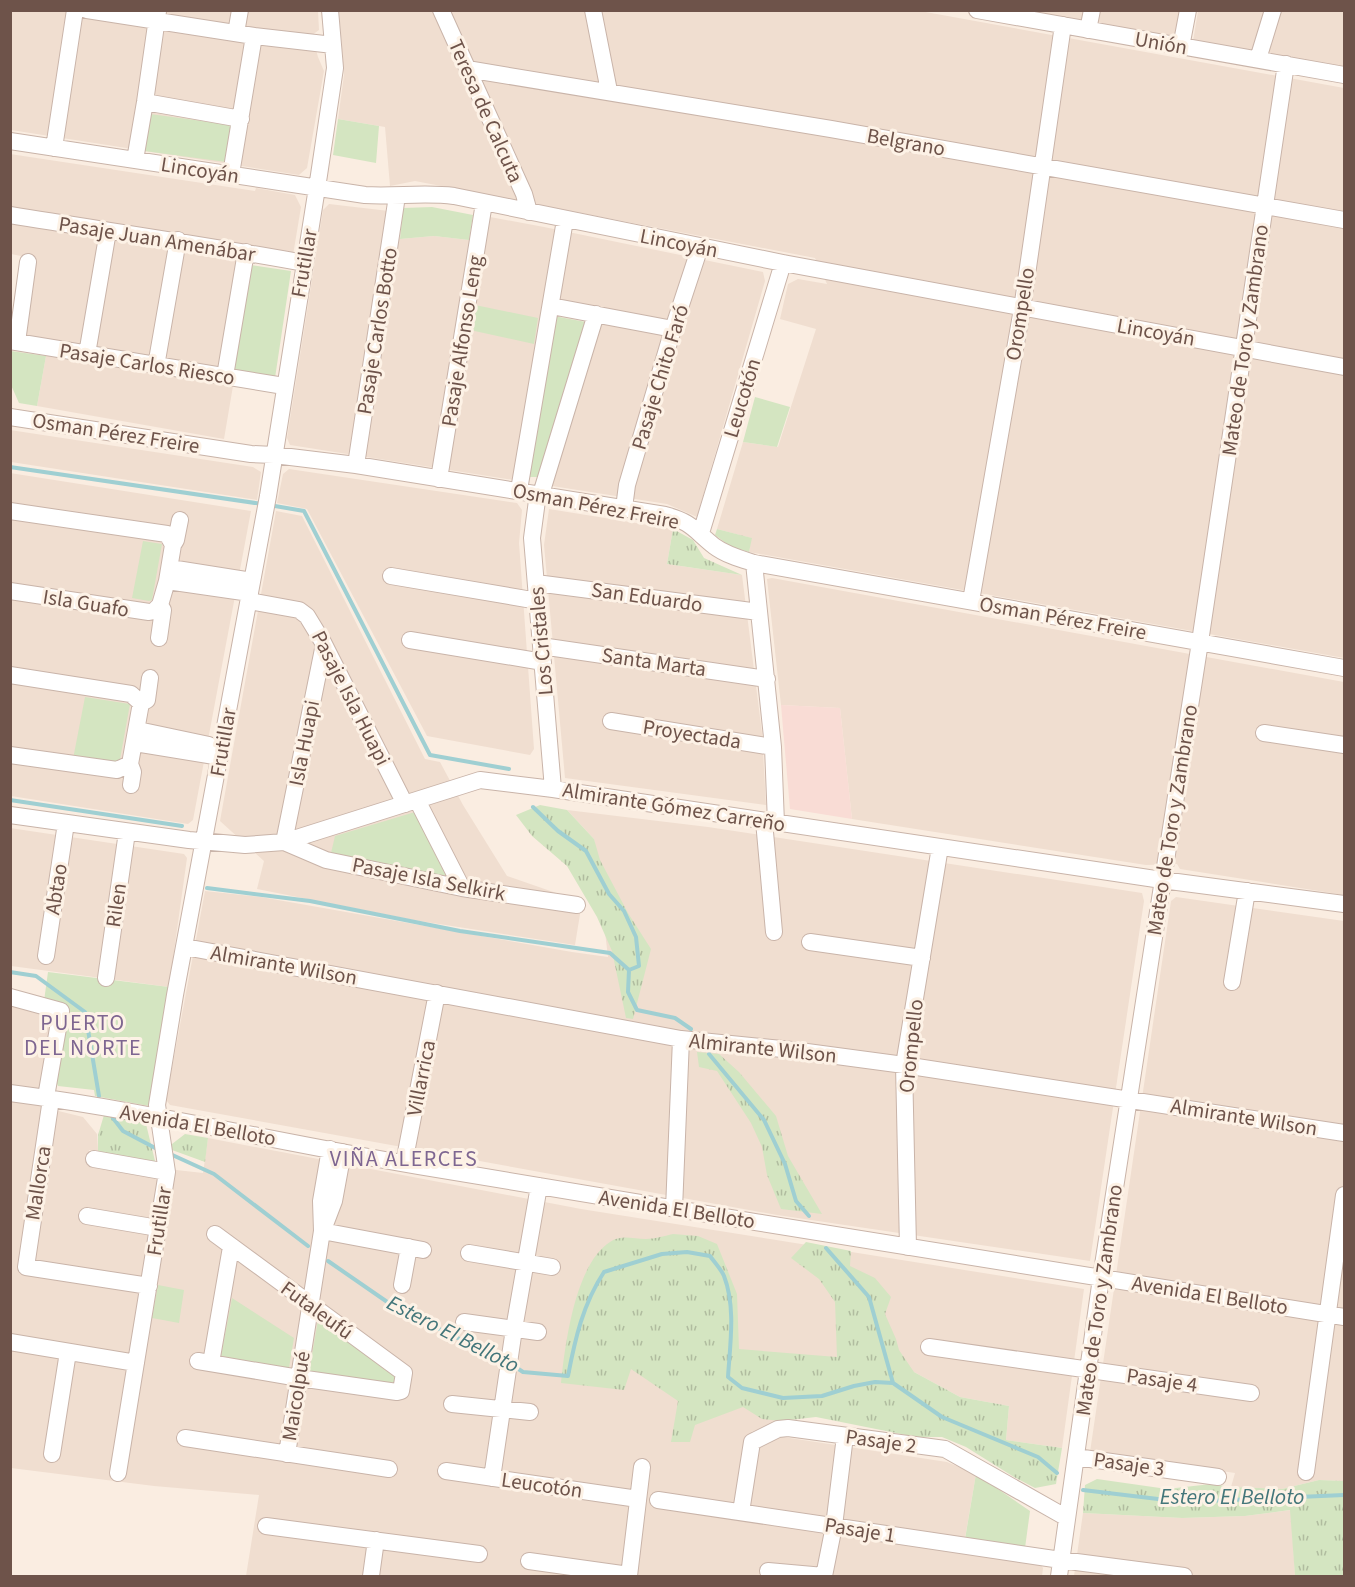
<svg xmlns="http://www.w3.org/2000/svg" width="1355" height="1587" font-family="'Source Sans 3',sans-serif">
<defs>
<pattern id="grass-tufts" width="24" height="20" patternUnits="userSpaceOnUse" patternTransform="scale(1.5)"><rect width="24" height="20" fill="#d4e5c1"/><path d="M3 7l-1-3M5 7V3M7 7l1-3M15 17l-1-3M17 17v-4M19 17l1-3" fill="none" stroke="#b0bc9f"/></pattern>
</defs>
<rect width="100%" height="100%" fill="#faede1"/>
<path fill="#f0ded0" d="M339,10L920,11L1344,88V658L749,552L751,538L717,529L743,442L778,447L816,329L780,319L788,284L798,279L827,284L815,258L415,181L390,186L385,127L338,119L344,75Z
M10,11H318L319,30L312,35L318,57L324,71L307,168L299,175L11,130Z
M1019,11H1181L1176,39Z
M1198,11H1344V68L1193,41Z
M10,154L255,191L256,188L295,195L301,207L293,255L241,246L219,368L233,386L224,439L37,406L46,356L26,338L36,259L11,254Z
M329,204L389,211L400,239L434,236L469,240L490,217L544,227L763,272L765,281L697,517L667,504L552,486L605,311L548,300L514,480L290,445L287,438L323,210Z
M10,430L253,467L261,472L257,500L11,462Z
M289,469L517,503L522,510L519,543L534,749L530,755L427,736L307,509L277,503L283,474Z
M10,473L251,511L193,820L188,824L11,796Z
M549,509L673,529L667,564L742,575L762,733L766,805L565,778L544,545Z
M276,511L302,516L425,759L440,762L463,805L507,876L582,902L575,945L413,920L257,889L264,861L220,821Z
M772,578L1344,682V895L1180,869L1177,864L1146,865L852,819L840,708L781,705L767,579Z
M567,810L708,827L1142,893L1144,901L1090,1261L777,1215L170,1105L166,1100L205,891L261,897L572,952L608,957L594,839Z
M10,828L184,854L187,858L169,987L11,966Z
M1176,897L1344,921V1481L1319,1480L1282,1489L1231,1487L1235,1473L1090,1452L1171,901Z
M11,1005L56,1012L42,1107L83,1117L97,1134L98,1151L89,1150L87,1163L156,1175L176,1170L203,1173L208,1138L581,1209L1084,1289L1062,1448L1006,1440L1009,1406L960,1397L914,1372L751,1432L947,1462L976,1474L965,1538L1041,1565L1043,1568L1042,1576H246L259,1495L154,1486L11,1468Z
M1291,1510L1295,1576H1074L1083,1513L1182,1518L1245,1516Z"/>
<path fill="#f9dcd5" d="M781,705L840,708L852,819L790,809Z"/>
<path fill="url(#grass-tufts)" d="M673,529L693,540L704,558L742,575L667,564Z
M717,529L752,538L749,552L731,547L715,535Z
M540,805L567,810L594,839L600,860L628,913L651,949L633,1019L626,1018L612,951L597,917L567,866L532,836L516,815Z
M697,1052L719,1054L739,1072L776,1116L788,1156L822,1214L781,1209L767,1175L762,1147L751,1123L717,1071L699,1067Z
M104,1115L146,1124L156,1165L98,1151V1135Z
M185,1134L208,1138L205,1162L172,1150V1144Z
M673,1234L698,1236L717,1244L737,1294L739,1349L837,1357L835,1302L819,1279L791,1258L806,1242L851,1251L850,1266L875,1278L891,1297L885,1314L896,1339L899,1350L914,1372L960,1397L1009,1406L1006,1440L1062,1448L1056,1484L1035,1488L1014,1477L966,1447L942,1437H916L816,1417L781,1421L762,1419L743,1407L695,1425L690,1442H671L678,1401L631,1369L624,1390L561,1383C565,1345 575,1264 610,1242C621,1234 633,1239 646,1239C654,1239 664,1236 673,1234Z
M1097,1479L1167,1489L1211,1484L1231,1487L1282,1489L1319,1480L1344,1481V1576H1295L1290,1510L1245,1516L1182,1518L1083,1513L1085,1485Z"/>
<path fill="#d4e5c1" d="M150,114L232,125L226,162L144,151Z
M338,119L379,126L376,163L333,155Z
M432,207L473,215L469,240L434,236L400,239L403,208Z
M251,265L291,271L275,378L234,373Z
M475,305L538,318L534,344L470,330Z
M554,316L586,322L540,477H527Z
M11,351L46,356L37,406L19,403L11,385Z
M755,397L790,407L777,447L743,442Z
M143,541L162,544L152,600L149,601L132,598Z
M85,697L130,704L119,765L73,759Z
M415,812L447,878L331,853L335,836Z
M48,972L169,987L149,1106L95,1096L94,1090L58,1086L56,1081L67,1006L44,1001Z
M158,1285L184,1290L179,1323L152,1318Z
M232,1298L294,1338L289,1368L221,1356Z
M318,1320L397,1376L398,1384L309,1372Z
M976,1474L1030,1511L1025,1548L965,1539Z"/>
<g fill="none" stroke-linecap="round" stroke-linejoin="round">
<path stroke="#9fcfd2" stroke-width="4" d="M10,467L262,504
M269,505L304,511L430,755L509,769
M10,800L182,826
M533,807L558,831L586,851L609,894L624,911L636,937L639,966L629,970L628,992L637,1010L675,1018L691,1029
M207,888L310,901L460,931L610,953L629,970
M10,972L36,976L85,1012L99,1096
M709,1054L764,1120L785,1164L796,1201L809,1216
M113,1118L123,1131L159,1150
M168,1153L214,1174L308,1246
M826,1248L869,1297L893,1383
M328,1261L396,1308L505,1361
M514,1366L523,1372L568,1376C575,1339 583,1304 604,1272L662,1254L687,1252L710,1256C715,1263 721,1269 724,1276C736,1307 730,1345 728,1377L742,1388L783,1398L822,1396L854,1386L875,1382L893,1383L942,1417L1038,1457L1057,1473
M1083,1490L1183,1502L1344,1495"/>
<g stroke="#c9b4a9" stroke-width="18">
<path id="minor" d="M87,10L254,36L333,45
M441,10L524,194L529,212
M593,10L609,91
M977,10L1344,75
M1088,30L1092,10
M236,33L240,10
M1181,47L1188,10
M1258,59L1273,10
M467,69L831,129L1344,220
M145,102L241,119
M10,141L365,195C395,197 424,192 454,196L783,263L1344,367
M54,148L75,10
M135,160L145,102L158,11
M231,174L254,36
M10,215C108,231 206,245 304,263
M551,306L673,329
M10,341L284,386
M17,342L28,262
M87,354L108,231
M156,366L178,240
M225,376L246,252
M10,417L251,454L274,455L356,465L665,515C692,522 694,530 714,546C726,555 741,559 754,563L1344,668
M356,465L397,196
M439,479L484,203
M519,490L565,220
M538,493L532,538L553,789
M541,494L596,314
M624,508L627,485L673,329L700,247
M10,511L167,534L173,545
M701,533L783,263
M754,563L773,747L776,823
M170,568L252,581
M391,576L538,601
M167,581L250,593
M536,583L759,612
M10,591L149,612L154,611L160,605
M249,601L299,610L307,616L324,644L405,804
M971,601L1022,309L1063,25
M159,638L163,610L160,605L167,581L173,545L176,540L180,520
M410,640L543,662
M324,644L284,842L326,860L462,888L577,905
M541,646L767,679
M10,675L131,694L141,703
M611,721L773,747
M138,730L209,745
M1264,733L1344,745
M135,743L220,757
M10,755L117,770L130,764
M131,785L133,772L130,764L141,703L147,700L150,678
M417,800L462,888
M10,815L189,840L245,845L284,842L480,780L553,789L1162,880L1344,904
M764,821L774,932
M810,942L922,958
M185,947L681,1039L792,1050L904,1065L1344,1133
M46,956L66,823
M106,978L127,832
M1232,982L1247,891
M10,997L61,1011L46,1097
M10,1093C148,1111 282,1143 419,1166C727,1218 1036,1268 1344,1317
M51,1099L26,1267L149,1286
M94,1159L167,1172
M404,1163L437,993
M674,1209L681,1039
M87,1216L158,1228
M326,1222L334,1201L343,1152
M322,1231L423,1250
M908,1247L904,1065L940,847
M469,1253L552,1267
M402,1285L409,1247
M464,1322L538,1332
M10,1342L136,1363
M929,1347L1251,1393
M198,1361L299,1378L397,1392L401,1391L404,1373L215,1234
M211,1363L231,1247
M452,1404L530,1412
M185,1438L389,1469
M52,1454L68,1352
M287,1454L322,1231L321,1201L330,1149
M1076,1457L1218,1477
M446,1471L638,1499
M1306,1472L1344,1195
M118,1473L167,1172L157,1105L175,995L268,496L319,175L335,68L330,10
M492,1478L514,1329L539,1186
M658,1500L1061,1560L1184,1576
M741,1512L752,1442L778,1429L788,1428L945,1449L1067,1518
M266,1526L479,1554
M529,1561L629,1575
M768,1571L824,1576
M371,1576L376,1540
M629,1576L642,1467
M824,1576L834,1526L845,1436
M1059,1576L1101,1278L1200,642L1286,64"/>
</g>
<use href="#minor" stroke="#fff" stroke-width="16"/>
</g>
<g text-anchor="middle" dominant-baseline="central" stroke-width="6" stroke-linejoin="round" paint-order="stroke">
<g font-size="21" fill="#6e534a" stroke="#fdf2e6">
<text transform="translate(1161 43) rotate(10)">Unión</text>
<text transform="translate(486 111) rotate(66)">Teresa de Calcuta</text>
<text transform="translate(906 142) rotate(10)">Belgrano</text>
<text transform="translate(200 170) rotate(9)">Lincoyán</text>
<text transform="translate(157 239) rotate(9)">Pasaje Juan Amenábar</text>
<text transform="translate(679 243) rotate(11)">Lincoyán</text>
<text transform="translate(304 263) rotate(-80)">Frutillar</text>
<text transform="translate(1020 314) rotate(-81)">Orompello</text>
<text transform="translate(377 331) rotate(-81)">Pasaje Carlos Botto</text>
<text transform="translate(1156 332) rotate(10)">Lincoyán</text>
<text transform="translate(1245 340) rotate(-82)">Mateo de Toro y Zambrano</text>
<text transform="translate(462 341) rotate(-81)">Pasaje Alfonso Leng</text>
<text transform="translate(147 364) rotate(9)">Pasaje Carlos Riesco</text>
<text transform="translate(660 377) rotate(-73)">Pasaje Chito Faró</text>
<text transform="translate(742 398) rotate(-73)">Leucotón</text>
<text transform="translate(116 433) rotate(9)">Osman Pérez Freire</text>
<text transform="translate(596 506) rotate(11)">Osman Pérez Freire</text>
<text transform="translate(647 597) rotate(8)">San Eduardo</text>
<text transform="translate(86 603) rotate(9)">Isla Guafo</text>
<text transform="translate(1063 618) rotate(10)">Osman Pérez Freire</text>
<text transform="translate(541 641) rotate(-95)">Los Cristales</text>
<text transform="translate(654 662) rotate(8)">Santa Marta</text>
<text transform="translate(351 698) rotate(63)">Pasaje Isla Huapi</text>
<text transform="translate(692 734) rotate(9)">Proyectada</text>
<text transform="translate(223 742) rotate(-80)">Frutillar</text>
<text transform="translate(304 743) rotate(-79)">Isla Huapi</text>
<text transform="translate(674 807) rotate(9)">Almirante Gómez Carreño</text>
<text transform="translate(1172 820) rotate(-81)">Mateo de Toro y Zambrano</text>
<text transform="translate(429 879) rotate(11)">Pasaje Isla Selkirk</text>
<text transform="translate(56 889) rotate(-81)">Abtao</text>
<text transform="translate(116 905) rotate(-82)">Rilen</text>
<text transform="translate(284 965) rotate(10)">Almirante Wilson</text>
<text transform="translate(911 1046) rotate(-84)">Orompello</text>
<text transform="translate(763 1048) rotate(6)">Almirante Wilson</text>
<text transform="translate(421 1078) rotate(-79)">Villarrica</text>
<text transform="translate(1244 1117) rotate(9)">Almirante Wilson</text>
<text transform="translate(198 1125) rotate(10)">Avenida El Belloto</text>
<text transform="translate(38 1183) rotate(-81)">Mallorca</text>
<text transform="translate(677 1209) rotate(9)">Avenida El Belloto</text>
<text transform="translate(159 1221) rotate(-81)">Frutillar</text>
<text transform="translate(1210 1295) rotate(9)">Avenida El Belloto</text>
<text transform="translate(1099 1300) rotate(-82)">Mateo de Toro y Zambrano</text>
<text transform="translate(317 1310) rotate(36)">Futaleufú</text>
<text transform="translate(1162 1380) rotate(8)">Pasaje 4</text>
<text transform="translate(296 1396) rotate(-81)">Maicolpué</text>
<text transform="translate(881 1441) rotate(8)">Pasaje 2</text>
<text transform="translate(1129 1464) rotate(8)">Pasaje 3</text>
<text transform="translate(542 1485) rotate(8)">Leucotón</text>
<text transform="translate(860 1530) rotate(9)">Pasaje 1</text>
</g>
<g font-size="22" letter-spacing="1.5" fill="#7e6691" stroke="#fdf2e6">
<text x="83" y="1023">PUERTO<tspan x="83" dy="25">DEL NORTE</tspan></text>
<text x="404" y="1159">VIÑA ALERCES</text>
</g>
<g font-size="22" font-style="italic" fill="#43767a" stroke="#fdf2e6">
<text transform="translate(453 1334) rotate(27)">Estero El Belloto</text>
<text x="1232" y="1497">Estero El Belloto</text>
</g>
</g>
<rect width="1355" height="1587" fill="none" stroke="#6e534a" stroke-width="24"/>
</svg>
